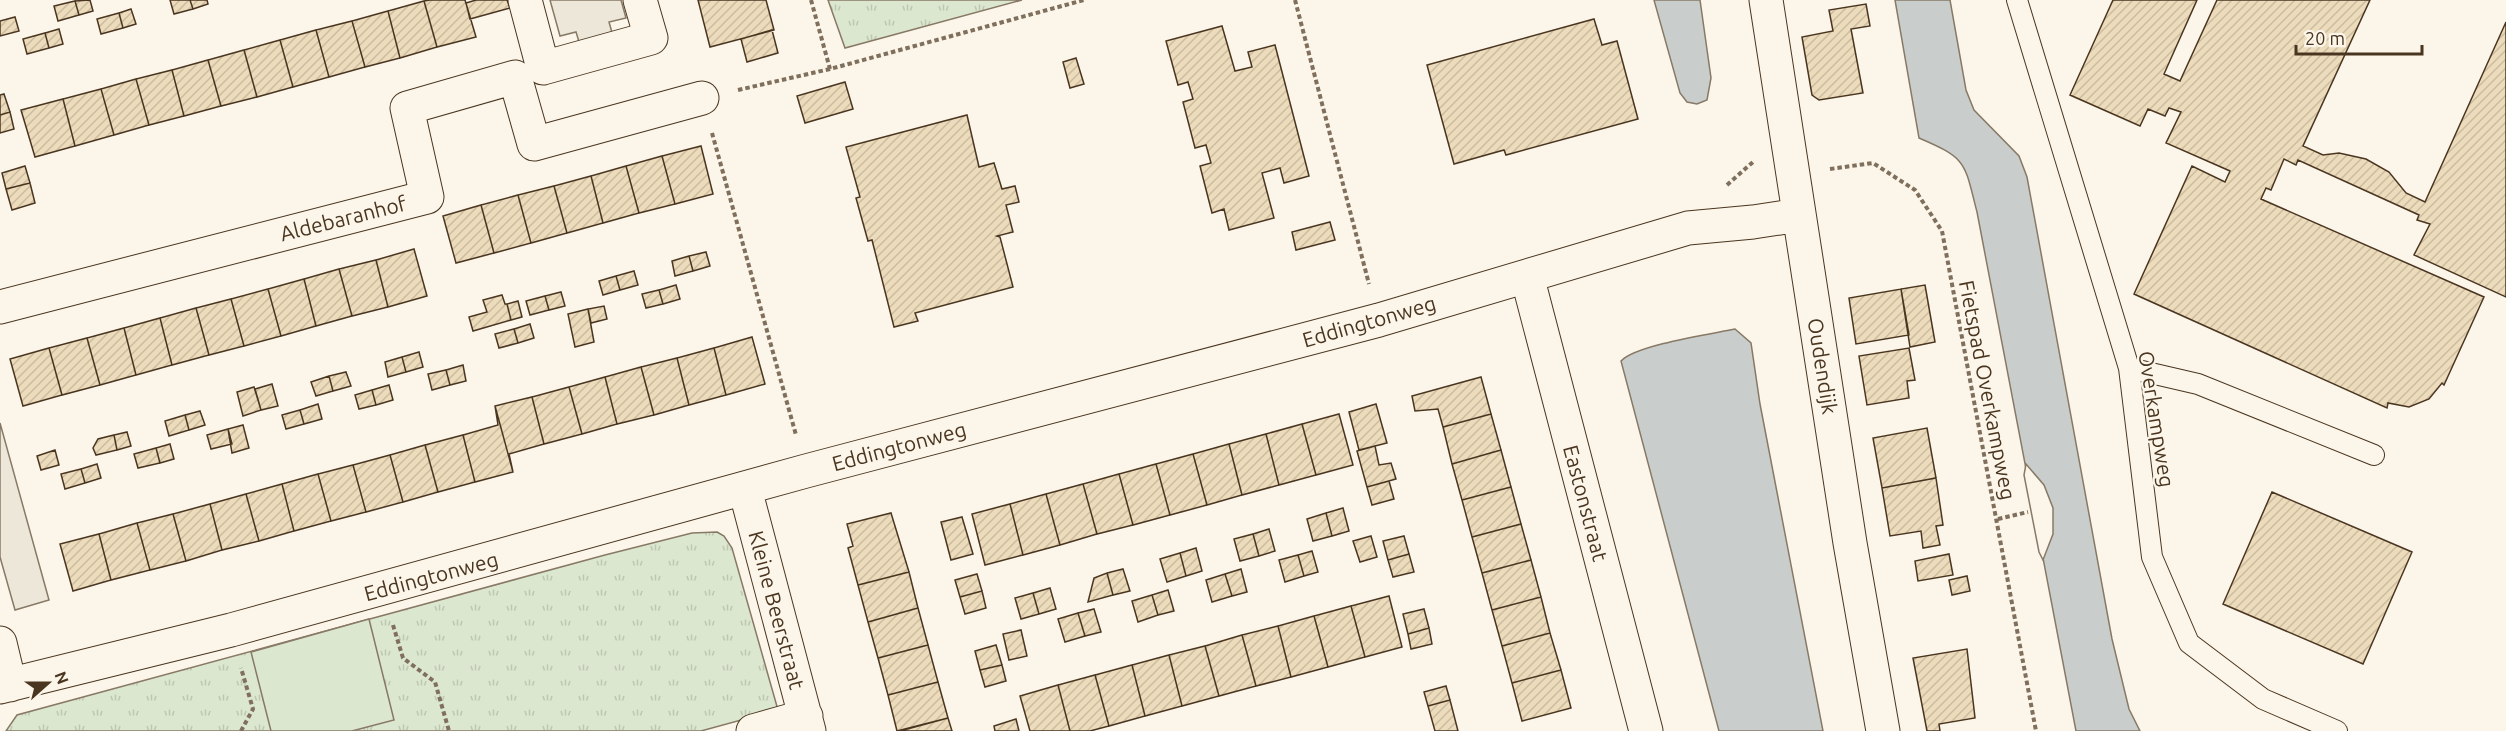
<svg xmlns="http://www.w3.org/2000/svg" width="2506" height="731" font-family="Ubuntu,sans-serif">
<defs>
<pattern id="grass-tufts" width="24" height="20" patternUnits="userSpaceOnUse" patternTransform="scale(1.5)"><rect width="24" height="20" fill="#dce7d0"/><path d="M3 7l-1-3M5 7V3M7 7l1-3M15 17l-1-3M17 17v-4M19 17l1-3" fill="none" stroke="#bec7b2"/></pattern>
<pattern id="building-hatch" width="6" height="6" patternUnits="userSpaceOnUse" patternTransform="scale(1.5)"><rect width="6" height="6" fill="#ecdcbc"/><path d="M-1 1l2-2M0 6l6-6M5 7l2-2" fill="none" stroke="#ccbda1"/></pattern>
</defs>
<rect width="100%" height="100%" fill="#fbf6e9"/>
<path fill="url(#grass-tufts)" stroke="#887966" stroke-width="1.5" d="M828,0H1022L845,48Z
M717,532L724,536L732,548L778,710L701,731H6L17,715L605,555L692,533Z"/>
<path fill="#dce7d0" stroke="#887966" stroke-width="1.5" d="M369,619L394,720L352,731H271L251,652Z"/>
<path fill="#ede7d9" stroke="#887966" stroke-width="1.5" d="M550,0H621L626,18L609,22L613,36L580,45L576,32L560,36Z
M0,423L49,600L15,610L0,557Z"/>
<path fill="#c9cecd" stroke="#887966" stroke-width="1.5" d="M1654,0H1700L1711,78L1707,100L1697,104L1687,102L1680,93Z
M1895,0H1950L1966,90L1974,110L2019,156L2027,177L2112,639L2129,709L2140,731H2076L1977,212C1964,162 1968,159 1919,138Z
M1735,329L1751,343L1760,404L1823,731H1719L1621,361C1636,345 1711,334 1735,329Z"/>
<path fill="#fbf6e9" stroke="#887966" stroke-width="1.5" d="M2026,464L2044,485L2053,508V534L2043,560L2039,552L2024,475Z"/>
<path fill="url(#building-hatch)" stroke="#4a3520" stroke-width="1.5" d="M90,0L93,11L79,15L75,1Z
M170,0H190L193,9L174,14Z
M190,0H207L208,4L193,9Z
M430,0H465L476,37L437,47L424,1Z
M476,0H507L510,8L470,19L466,3Z
M698,0H766L774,30L710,47Z
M2113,0H2197L2164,74L2180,81L2217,0H2370L2303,146L2323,155L2339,153L2366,159L2389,172L2406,193L2425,202L2506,22V297L2414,255L2430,224L2417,220L2419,215L2298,160L2296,165L2284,159L2271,190L2266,188L2261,199L2484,297L2444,385L2442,383L2429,399L2409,407L2388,403L2387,408L2134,294L2192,166L2225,182L2230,171L2166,143L2181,112L2169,108L2165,116L2148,109L2140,126L2070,95Z
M75,1L79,15L58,21L54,6Z
M424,1L437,47L400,58L388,11Z
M1866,4L1870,26L1851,29L1863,93L1819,100L1812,95L1802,37L1833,31L1829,10Z
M131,9L136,24L123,28L119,13Z
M388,11L400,58L365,67L352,21Z
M119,13L123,28L101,34L97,19Z
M15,17L19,31L0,36V21Z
M1594,19L1602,45L1617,41L1638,119L1506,155L1504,150L1454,164L1427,65Z
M352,21L365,67L329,77L316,30Z
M1222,26L1235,71L1252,67L1248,52L1275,45L1309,176L1284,183L1280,168L1262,173L1274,218L1229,230L1224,209L1212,213L1200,166L1211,163L1206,145L1195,148L1183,102L1193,99L1188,82L1178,85L1166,41Z
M59,29L63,44L49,48L45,33Z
M316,30L329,77L293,87L280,40Z
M772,30L778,53L747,62L741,39Z
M45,33L49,48L27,54L23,39Z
M280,40L293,87L257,97L244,50Z
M244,50L257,97L221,106L208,60Z
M1076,58L1084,84L1070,88L1063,62Z
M208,60L221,106L184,116L172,70Z
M172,70L184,116L149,125L136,79Z
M136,79L149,125L114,135L101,89Z
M845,82L853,109L805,123L797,96Z
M101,89L114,135L75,146L63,99Z
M4,94L10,112L0,115V95Z
M63,99L75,146L35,157L21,110Z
M10,112L14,129L0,133V115Z
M967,115L979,167L994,163L1002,189L1015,186L1019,202L1006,205L1013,232L997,236L1000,237L1013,287L915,313L918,321L894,327L872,240L868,241L856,198L860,197L846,147Z
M701,146L713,194L675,204L662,156Z
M662,156L675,204L639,213L626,166Z
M25,166L30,183L6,189L2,173Z
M626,166L639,213L603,223L591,176Z
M591,176L603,223L567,233L554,186Z
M30,183L35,203L12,210L6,189Z
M554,186L567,233L531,243L518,195Z
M518,195L531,243L494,253L481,205Z
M481,205L494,253L456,263L443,216Z
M1330,222L1335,240L1296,250L1292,232Z
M414,249L427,296L388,307L376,260Z
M706,252L710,266L693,271L689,256Z
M689,256L693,271L675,276L672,261Z
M376,260L388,307L352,316L339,269Z
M339,269L352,316L316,326L304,279Z
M634,271L638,285L620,290L616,276Z
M616,276L620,290L603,295L599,281Z
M304,279L316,326L281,336L268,289Z
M676,285L680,299L663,304L659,290Z
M1925,285L1935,342L1910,347L1901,289Z
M268,289L281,336L244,346L231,299Z
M1901,289L1909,335L1856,344L1849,298Z
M659,290L663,304L646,308L642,294Z
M561,292L565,306L549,310L545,296Z
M502,295L505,304H507L511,320L473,331L469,317L487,312L483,300Z
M545,296L549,310L530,315L526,301Z
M231,299L244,346L209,355L196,308Z
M518,301L522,317L511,320L507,304Z
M604,306L607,319L591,323L588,309Z
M196,308L209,355L172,365L160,318Z
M588,309L594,342L575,347L568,314Z
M160,318L172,365L136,375L124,328Z
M530,324L534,338L518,343L514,329Z
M124,328L136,375L100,385L87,338Z
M514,329L518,343L499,348L495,334Z
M752,337L765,384L726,395L714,348Z
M87,338L100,385L62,395L49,348Z
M49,348L62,395L23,406L10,359Z
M714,348L726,395L689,405L677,358Z
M1909,348L1915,380L1907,381L1909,398L1867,405L1859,356Z
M419,352L423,367L406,372L402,357Z
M402,357L406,372L388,377L385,362Z
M677,358L689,405L654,415L641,367Z
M463,365L466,381L450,385L446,370Z
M641,367L654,415L617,424L605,377Z
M446,370L450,385L432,390L428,374Z
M346,372L351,386L333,391L329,376Z
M329,376L333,391L316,396L311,382Z
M605,377L617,424L582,434L569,387Z
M1481,377L1491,414L1443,427L1438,409L1415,411L1412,396Z
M272,384L278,406L261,410L255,389Z
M389,385L393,400L376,405L372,390Z
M254,387L261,410L243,416L237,392Z
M569,387L582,434L544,444L532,397Z
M372,390L376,405L359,409L355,395Z
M532,397L544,444L509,454L513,472L495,406Z
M318,404L322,419L304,424L300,410Z
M1376,404L1387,443L1359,450L1349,412Z
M495,406L513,472L475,482L463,435L498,425Z
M300,410L304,424L286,429L282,415Z
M200,411L205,425L189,430L185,415Z
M1339,414L1353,465L1316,475L1302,424Z
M1491,414L1501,450L1452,464L1443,427Z
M185,415L189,430L169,436L165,421Z
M1302,424L1316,475L1279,485L1266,434Z
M243,425L249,448L232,453L228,429Z
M1927,428L1936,478L1882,488L1873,438Z
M228,429L232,444L211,449L207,435Z
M127,432L131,446L117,450L114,435Z
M1266,434L1279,485L1242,495L1229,444Z
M114,435L117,450L96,455L93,448L98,439Z
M463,435L475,482L438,492L425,445Z
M170,444L174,459L160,463L156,448Z
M1229,444L1242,495L1207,505L1193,454Z
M425,445L438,492L403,502L390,455Z
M1375,446L1379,465L1391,463L1396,479L1367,487L1357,451Z
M156,448L160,463L138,468L134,454Z
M55,450L59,465L41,470L37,456Z
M1501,450L1511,487L1462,500L1452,464Z
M1193,454L1207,505L1170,515L1156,464Z
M390,455L403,502L366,512L353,465Z
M97,464L101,478L85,483L81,469Z
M1156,464L1170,515L1133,525L1119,474Z
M353,465L366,512L331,521L318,474Z
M81,469L85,483L65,489L61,474Z
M318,474L331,521L294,531L282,484Z
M1119,474L1133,525L1097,534L1083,484Z
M1936,478L1943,525L1936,526L1940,545L1923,548L1921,531L1890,536L1882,488Z
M1389,481L1394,499L1372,505L1367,487Z
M282,484L294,531L259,541L246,494Z
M1083,484L1097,534L1060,545L1046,494Z
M1511,487L1521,524L1472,537L1462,500Z
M2272,492L2412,552L2363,664L2223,604Z
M246,494L259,541L222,550L210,504Z
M1046,494L1060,545L1023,555L1010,504Z
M210,504L222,550L186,561L173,514Z
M1010,504L1023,555L985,565L972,514Z
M1343,508L1349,531L1332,536L1326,513Z
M891,513L909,572L858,585L848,548L853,546L847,524Z
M1326,513L1332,536L1313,541L1307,519Z
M173,514L186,561L150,570L137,523Z
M962,517L973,554L951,560L941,522Z
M137,523L150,570L111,580L99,534Z
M1521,524L1531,560L1482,573L1472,537Z
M1269,529L1275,551L1259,556L1253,534Z
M99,534L111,580L73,591L60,544Z
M1253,534L1259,556L1240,561L1234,539Z
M1371,536L1377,557L1360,562L1353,541Z
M1404,536L1409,554L1388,560L1383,541Z
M1196,548L1202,571L1186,576L1180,553Z
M1312,551L1318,572L1304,576L1298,555Z
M1180,553L1186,576L1167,582L1160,559Z
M1409,554L1414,572L1393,577L1388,560Z
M1949,554L1953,575L1918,581L1915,561Z
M1298,555L1304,576L1285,582L1279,560Z
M1531,560L1541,597L1492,610L1482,573Z
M1123,569L1130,591L1113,595L1107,573Z
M1241,569L1247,592L1232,596L1225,574Z
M909,572L918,608L868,622L858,585Z
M1107,573L1113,595L1088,602L1094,578Z
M977,574L982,591L960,597L955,580Z
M1225,574L1232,596L1212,602L1206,580Z
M1967,576L1970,591L1952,595L1949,580Z
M1050,588L1056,609L1039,614L1033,593Z
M1168,590L1174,611L1158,615L1152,595Z
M982,591L986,608L965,614L960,597Z
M1033,593L1039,614L1021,619L1015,598Z
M1152,595L1158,615L1138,622L1132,601Z
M1389,596L1402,647L1365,657L1351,606Z
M1541,597L1550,633L1502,646L1492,610Z
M1351,606L1365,657L1328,667L1314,616Z
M918,608L928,645L878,658L868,622Z
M1094,609L1101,632L1085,636L1078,613Z
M1424,609L1429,628L1408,634L1403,614Z
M1078,613L1085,636L1065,642L1058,619Z
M1314,616L1328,667L1291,677L1278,626Z
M1278,626L1291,677L1256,686L1242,635Z
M1429,628L1432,644L1411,649L1408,634Z
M1021,630L1027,656L1009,660L1003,634Z
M1550,633L1561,670L1512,683L1502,646Z
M1242,635L1256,686L1219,696L1205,646Z
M928,645L938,682L888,695L878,658Z
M996,645L1002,665L980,670L975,651Z
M1205,646L1219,696L1182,706L1169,655Z
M1967,649L1975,718L1939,724L1940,731H1927L1913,658Z
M1169,655L1182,706L1145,716L1132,665Z
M1002,665L1006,681L985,687L980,670Z
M1132,665L1145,716L1109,726L1095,675Z
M1561,670L1571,708L1522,721L1512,683Z
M1095,675L1109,726L1090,731H1070L1058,685Z
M938,682L948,718L897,731L888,695Z
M1058,685L1070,731H1030L1020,696Z
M1446,686L1450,700L1428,706L1424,692Z
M1450,700L1458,731H1435L1428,706Z
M948,718L952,731H900Z
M1016,719L1019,731H995L994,726Z"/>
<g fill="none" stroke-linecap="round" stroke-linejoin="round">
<g stroke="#4a3520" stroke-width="22">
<path id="lane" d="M2017,0L2129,368L2152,557L2189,643L2263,699L2337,731
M2129,368L2198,384L2374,455"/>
</g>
<g stroke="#4a3520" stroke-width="35">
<path id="street" d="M525,0L543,68L651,38L640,0
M1766,0L1850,543L1883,731
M1527,276L1646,731
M0,307L427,197L407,108L515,77L534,144L702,98
M745,489L809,731
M0,643L10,685
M0,687L231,630L806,471L1379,320L1688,228L1753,222L1799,215
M753,731L806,716"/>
</g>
<path stroke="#7f6f5c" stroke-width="4" stroke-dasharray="4.5 3" stroke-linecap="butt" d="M811,0L830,69
M1295,0L1369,284
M738,90L830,69L1084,0
M712,133L796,435
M1830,169L1873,163L1915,190L1942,231L2036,731
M1727,185L1753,162
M1998,519L2028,512
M393,625L403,658L435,682L449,731
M241,731L253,709L241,668"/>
<use href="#lane" stroke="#fbf6e9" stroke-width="20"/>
<use href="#street" stroke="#fbf6e9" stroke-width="33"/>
</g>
<g text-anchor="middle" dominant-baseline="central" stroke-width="4.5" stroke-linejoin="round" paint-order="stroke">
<g font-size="21" fill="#4a3520" stroke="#fbf6e9">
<text transform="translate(343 218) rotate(-14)">Aldebaranhof</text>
<text transform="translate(1369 321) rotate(-16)">Eddingtonweg</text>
<text transform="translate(1823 366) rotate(81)">Oudendijk</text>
<text transform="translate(1988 390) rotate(79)">Fietspad Overkampweg</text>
<text transform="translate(2157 419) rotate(81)">Overkampweg</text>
<text transform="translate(899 446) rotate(-15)">Eddingtonweg</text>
<text transform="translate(1586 503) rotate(75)">Eastonstraat</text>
<text transform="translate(431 576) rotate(-15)">Eddingtonweg</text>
<text transform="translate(777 610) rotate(75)">Kleine Beerstraat</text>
</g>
</g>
<g transform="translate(48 683) rotate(69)" stroke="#fbf6e9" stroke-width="4.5" paint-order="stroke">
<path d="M0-4.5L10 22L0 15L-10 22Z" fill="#4a3520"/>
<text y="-9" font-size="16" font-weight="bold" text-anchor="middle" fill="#4a3520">N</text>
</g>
<path d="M2296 45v9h126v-9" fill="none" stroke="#4a3520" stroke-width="3"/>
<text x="2305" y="45" font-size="18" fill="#4a3520" stroke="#fbf6e9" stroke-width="4.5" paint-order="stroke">20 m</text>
</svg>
